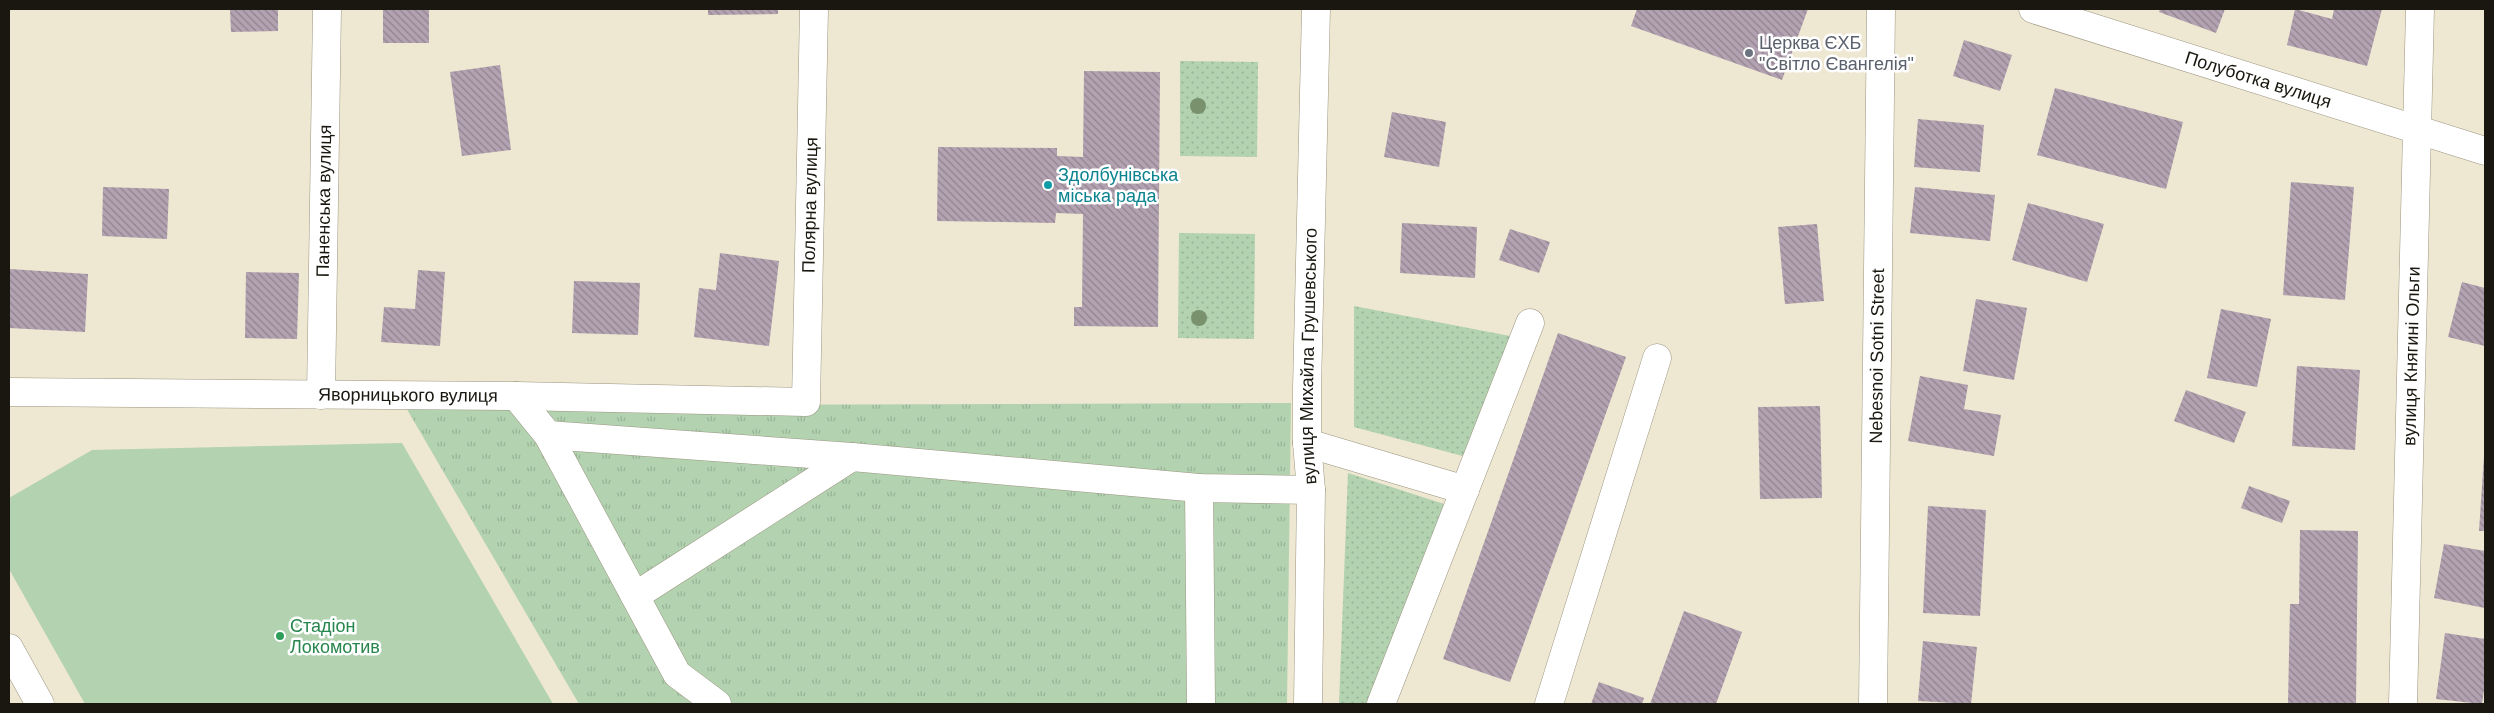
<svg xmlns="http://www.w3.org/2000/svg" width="2494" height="713" font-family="Helvetica,sans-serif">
<defs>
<pattern id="grass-dots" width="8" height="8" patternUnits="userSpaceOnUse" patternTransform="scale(1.25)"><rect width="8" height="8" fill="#b2d2b0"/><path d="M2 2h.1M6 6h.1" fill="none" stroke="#98b496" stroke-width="1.8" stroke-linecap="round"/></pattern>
<pattern id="park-tufts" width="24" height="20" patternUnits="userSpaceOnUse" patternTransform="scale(1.25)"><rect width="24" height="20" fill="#b2d2b0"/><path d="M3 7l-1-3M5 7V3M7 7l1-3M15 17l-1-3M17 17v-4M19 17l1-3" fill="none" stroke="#98b496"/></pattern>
<pattern id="building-back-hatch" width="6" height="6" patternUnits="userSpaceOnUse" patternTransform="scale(1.25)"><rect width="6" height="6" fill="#b3a2b1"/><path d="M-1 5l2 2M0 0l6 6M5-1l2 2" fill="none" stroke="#91838e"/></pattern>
</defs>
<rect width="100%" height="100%" fill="#eee7d1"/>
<path fill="url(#grass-dots)" d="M1180,61L1258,62L1257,157L1180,156Z
M1179,233L1255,234L1254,339L1178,338Z
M1354,306L1510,336L1470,458L1354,427Z
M1348,473L1447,505L1372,704H1339Z"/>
<path fill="url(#park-tufts)" d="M1291,403L1287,704H579L405,406Z"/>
<path fill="#b2d2b0" d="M402,443L553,704H85L9,569V498L92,450Z"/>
<path fill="url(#building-back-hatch)" d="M230,9H278V31L231,32Z
M383,9H429V43H383Z
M708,9H778V14L708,15Z
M1637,9H1808L1782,80L1631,26Z
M2160,9H2225L2216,33L2159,12Z
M2295,9L2332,19L2334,9H2382L2367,66L2287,45Z
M1964,40L2012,55L2000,91L1953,76Z
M500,65L511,150L462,156L450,72Z
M1084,71L1160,72L1158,327L1074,326V307H1082L1083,214L1056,213L1055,223L937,221L938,147L1057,148V156L1083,157Z
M2055,88L2183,122L2166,189L2037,155Z
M1392,112L1446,122L1439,167L1384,157Z
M1918,119L1984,125L1980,172L1914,167Z
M2291,182L2354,187L2345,300L2283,295Z
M103,187L169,189L167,239L102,236Z
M1915,187L1995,195L1990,241L1910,233Z
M2028,203L2104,224L2087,282L2012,260Z
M1402,223L1477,227L1475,278L1400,273Z
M1817,224L1824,301L1785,304L1778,227Z
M1510,229L1550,242L1539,273L1499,260Z
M720,253L779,261L769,346L694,337L699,288L716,290Z
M9,269L88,274L85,332L9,328Z
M418,270L445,272L440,346L381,342L384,307L415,309Z
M246,272L299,273L297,339L245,338Z
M574,281L640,283L638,335L572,333Z
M2462,282L2485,288V346L2448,337Z
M1976,299L2027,308L2014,380L1963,371Z
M2221,309L2271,319L2257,387L2207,378Z
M1558,333L1626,357L1510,682L1443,659Z
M2297,366L2360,370L2355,450L2292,446Z
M1920,376L1968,385L1964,409L2001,415L1994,456L1908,441Z
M2186,390L2246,412L2234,443L2174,421Z
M1820,406L1822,498L1760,499L1758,407Z
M2484,456H2485V531H2479Z
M2249,486L2290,501L2282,523L2241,508Z
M1928,506L1986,510L1980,616L1923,613Z
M2300,530L2358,531L2356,704H2288L2290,604H2299Z
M2444,544L2485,551V608L2434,598Z
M1684,611L1742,632L1716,704H1650Z
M2445,633L2485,639V683L2482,704L2436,699Z
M1923,641L1977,647L1971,704L1918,701Z
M1599,682L1644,698L1642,704H1591Z"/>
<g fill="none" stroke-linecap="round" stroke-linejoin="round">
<g stroke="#9c9581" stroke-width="29">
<g id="minor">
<path id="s1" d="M2033,9L2485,151"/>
<path id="s2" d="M9,392L516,396L806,402L814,9"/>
<path id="s3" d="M321,395L327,9"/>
<path d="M516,396L548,435L677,674L717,704"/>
<path d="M548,435L852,457L1199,488L1311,490"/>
<path d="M1307,443L1465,490"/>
<path d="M1199,488L1201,704"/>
<path d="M635,596L852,457"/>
<path d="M9,648L40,704"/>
<path id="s4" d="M1308,704L1311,490L1307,443V388L1316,9"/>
<path d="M1381,704L1530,323"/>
<path d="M1549,704L1657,358"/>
<path id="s5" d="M1873,704L1881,9"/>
<path id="s6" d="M2403,704L2420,9"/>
</g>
</g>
<use href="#minor" stroke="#fff" stroke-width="28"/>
</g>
<g fill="#79916c">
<circle cx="1198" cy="106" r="8"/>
<circle cx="1199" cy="318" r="8"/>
</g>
<circle fill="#6b7280" stroke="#fff" stroke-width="2" cx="1749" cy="53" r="5"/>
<circle fill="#0f9aa8" stroke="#fff" stroke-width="2" cx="1048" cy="185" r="5"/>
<circle fill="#2e9e5b" stroke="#fff" stroke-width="2" cx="280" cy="636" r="5"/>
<g text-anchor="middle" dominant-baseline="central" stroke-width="5" stroke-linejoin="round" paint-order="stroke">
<g font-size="18" fill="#5b616d" stroke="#fff" text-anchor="start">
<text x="1759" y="43">Церква ЄХБ<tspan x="1759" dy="21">"Світло Євангелія"</tspan></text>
</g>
<g font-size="18" fill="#19170f" stroke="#fff">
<text stroke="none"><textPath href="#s1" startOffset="236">Полуботка вулиця</textPath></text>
<text stroke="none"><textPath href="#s3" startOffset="194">Паненська вулиця</textPath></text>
<text stroke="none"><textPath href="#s2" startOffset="994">Полярна вулиця</textPath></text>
<text stroke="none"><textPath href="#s4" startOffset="348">вулиця Михайла Грушевського</textPath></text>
<text stroke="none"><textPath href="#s5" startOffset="348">Nebesnoi Sotni Street</textPath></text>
<text stroke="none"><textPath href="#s6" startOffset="348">вулиця Княгині Ольги</textPath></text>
<text stroke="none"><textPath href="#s2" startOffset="399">Яворницького вулиця</textPath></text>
</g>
<g font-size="18" fill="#0d838f" stroke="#fff" text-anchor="start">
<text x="1058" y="175">Здолбунівська<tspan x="1058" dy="21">міська рада</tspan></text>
</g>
<g font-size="18" fill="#27864d" stroke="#fff" text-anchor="start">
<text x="290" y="626">Стадіон<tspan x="290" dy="21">Локомотив</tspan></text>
</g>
</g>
<rect width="2494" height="713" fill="none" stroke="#19170f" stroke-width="20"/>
</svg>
